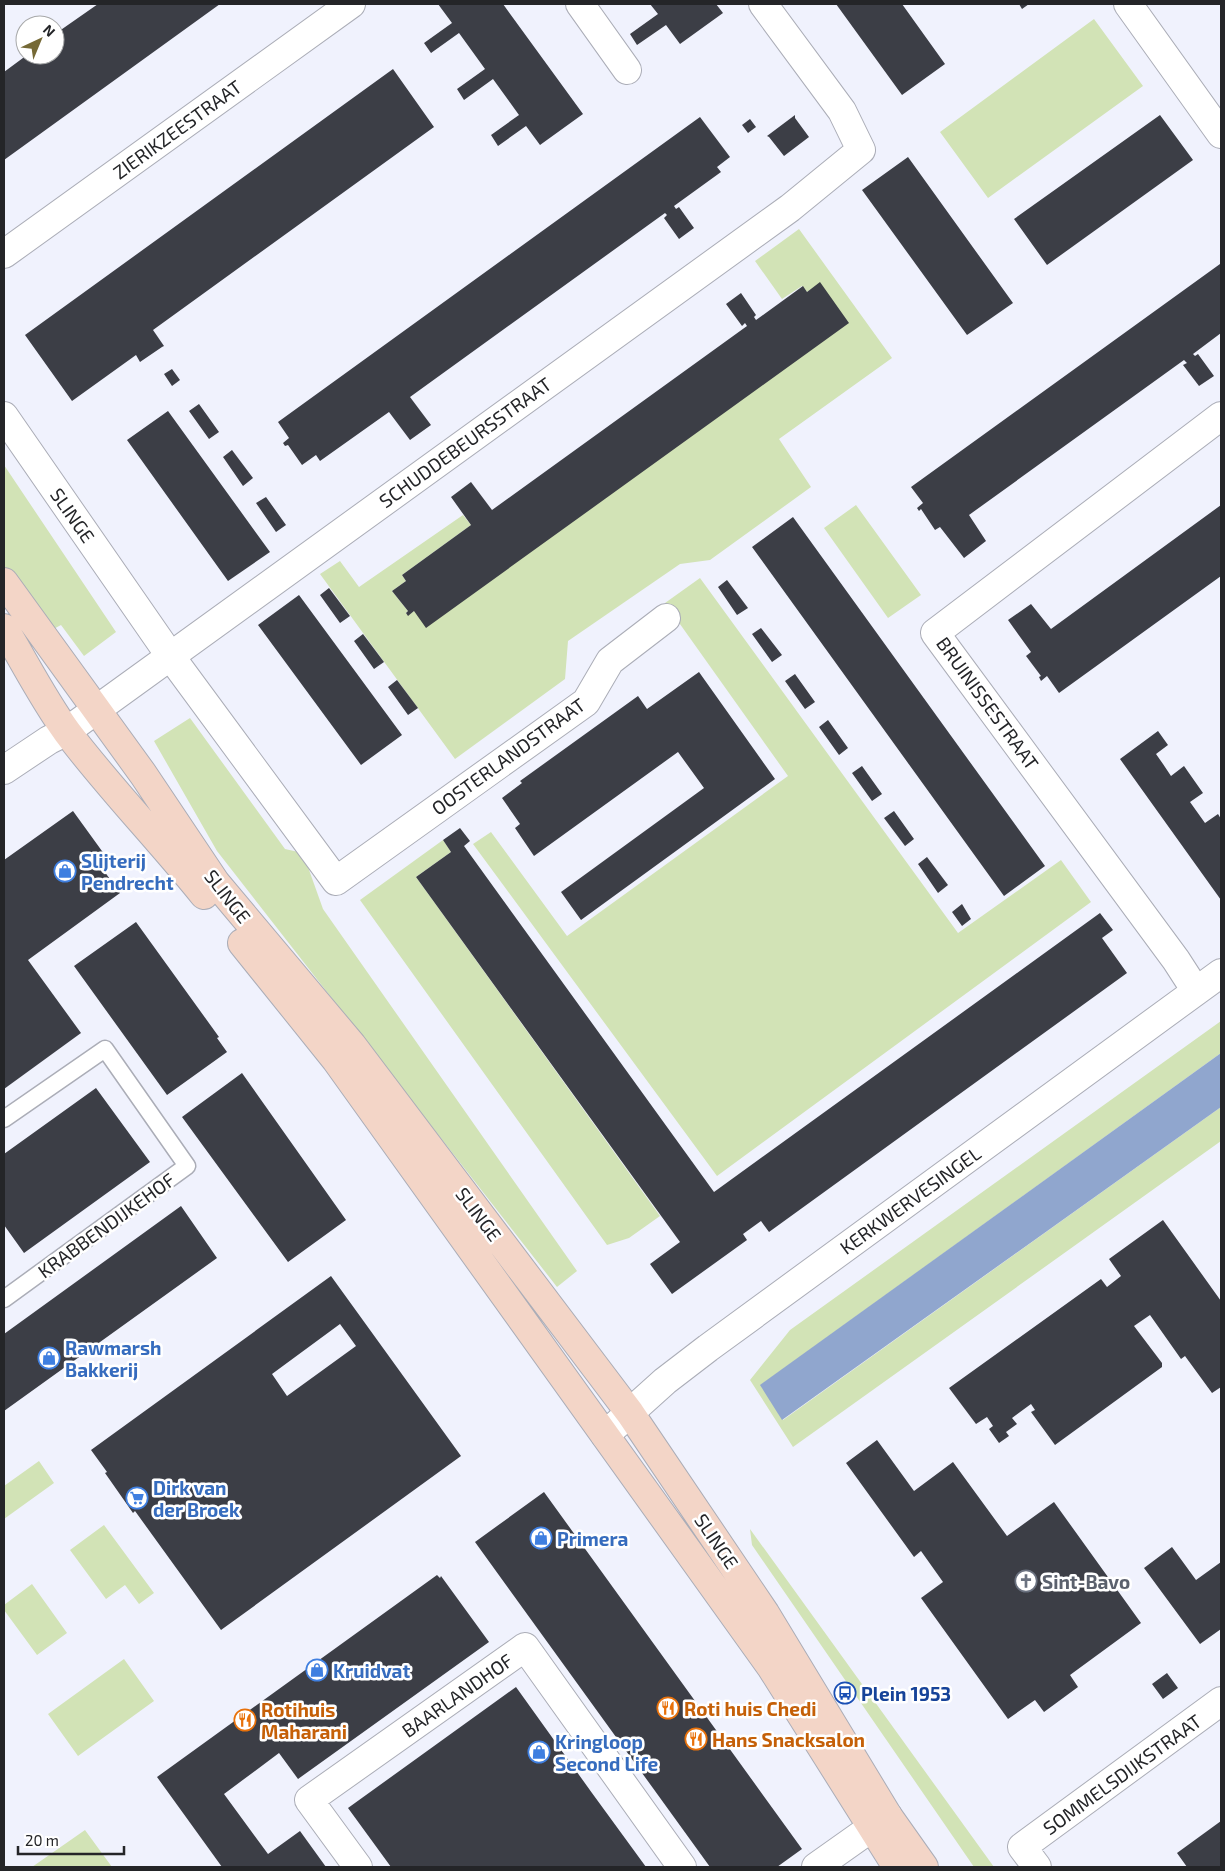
<svg xmlns="http://www.w3.org/2000/svg" width="1225" height="1871" font-family="'Exo 2',sans-serif">
<rect width="100%" height="100%" fill="#f0f2fd"/>
<path fill="#d2e3b6" d="M1094,19L1143,86L988,198L940,132Z
M799,229L892,358L779,439L811,487L710,560L680,564L568,641L565,679L455,759L320,574L340,561L359,587L463,515L471,525L402,575L406,581L392,591L408,611L406,613L408,615L414,611L820,283L807,292L802,286L782,299L755,261Z
M4,465L116,632L84,656L61,625L48,632L4,571Z
M856,505L921,595L888,618L824,528Z
M700,578L958,933L1061,860L1091,902L717,1176L473,844L491,832L567,936L788,776L665,603Z
M190,718L285,849L303,853L323,909L577,1271L557,1287L217,851L154,741Z
M443,840L451,852L416,877L660,1216L629,1238L607,1245L360,900Z
M1221,1021V1053L761,1385L783,1420L1221,1107V1141L793,1447L750,1380L790,1330Z
M39,1461L54,1483L4,1519V1486Z
M104,1525L154,1593L139,1604L125,1585L106,1599L70,1550Z
M750,1529L994,1867H974L752,1545Z
M32,1584L67,1633L37,1655L4,1610V1605Z
M124,1659L154,1701L78,1756L48,1714Z
M85,1830L112,1867H32Z"/>
<path fill="#90a6ce" d="M1221,1053V1107L782,1420L760,1385Z"/>
<path fill="#3c3e46" fill-rule="evenodd" d="M98,4H220L4,160V72L27,55H55V34Z
M438,4H503L583,114L540,145L526,126L498,146L491,135L519,115L493,79L464,100L457,89L485,69L459,33L431,53L424,43L452,23Z
M650,4H716L723,13L680,44L666,25L637,45L630,34L658,14Z
M836,4H902L945,64L902,95Z
M1019,4H1029L1022,9Z
M393,69L434,127L153,330L164,346L162,347L140,362L136,355L72,401L25,335Z
M795,115V118L809,137L784,156L769,137L767,136Z
M1160,115L1193,160L1047,265L1014,219Z
M700,117L730,157L717,167L721,172L674,206L676,209L679,207L694,228L679,239L664,218L667,215L665,213L410,397L431,425L410,440L389,412L320,461L316,455L302,465L288,445L285,446L283,443L289,438L278,422Z
M750,119L756,127L748,133L742,125Z
M908,157L1013,303L967,335L862,190Z
M1220,264L1221,333L1193,354L1195,356L1198,354L1214,376L1199,386L1183,365L1187,363L1184,360L969,515L986,541L964,558L940,527L935,530L921,509L919,511L917,508L923,503L911,487Z
M820,282L849,323L426,628L414,611L408,616L406,613L408,611L392,591L406,581L402,575L471,525L451,497L471,482L492,510L747,326L745,323L742,326L726,304L741,293L756,315L754,317L756,320L803,286L807,292Z
M172,369L180,380L172,386L164,374Z
M199,404L219,432L209,439L189,411Z
M168,411L270,552L228,581L127,440Z
M232,450L253,478L243,486L223,457Z
M266,497L286,525L276,532L256,503Z
M1221,505V576L1059,693L1047,676L1041,681L1039,677L1041,676L1026,656L1031,652L1008,620L1031,604L1051,629Z
M793,517L1045,866L1004,896L752,547Z
M727,580L748,608L737,615L718,587Z
M329,588L350,616L340,623L320,595Z
M299,595L402,735L361,765L258,625Z
M761,628L782,655L772,662L752,634Z
M363,634L384,662L374,669L354,641Z
M699,672L775,779L581,920L561,892L704,788L678,752L534,856L515,828L520,824L502,798L522,783L520,781L638,696L647,709Z
M795,674L815,702L805,709L785,681Z
M397,680L418,708L408,715L388,687Z
M828,720L848,748L839,755L819,727Z
M1158,731L1168,745L1156,754L1163,764L1171,776L1184,766L1203,793L1190,802L1205,823L1218,814L1221,819V900L1120,759Z
M862,766L882,794L872,801L852,773Z
M73,811L107,858L99,864L120,893L28,960L81,1033L4,1089V860Z
M894,811L914,839L905,846L884,818Z
M460,828L470,841L464,846L714,1192L1100,913L1113,930L1102,938L1127,973L769,1232L761,1221L743,1234L747,1240L672,1294L650,1264L680,1242L416,877L451,852L443,840Z
M927,857L948,885L938,893L918,864Z
M962,904L971,919L962,926L952,912Z
M136,922L219,1037L217,1038L227,1052L167,1095L74,966Z
M242,1073L346,1220L288,1262L182,1117Z
M96,1088L150,1162L24,1253L4,1225V1154Z
M181,1206L217,1258L4,1411V1334Z
M1163,1220L1221,1301V1387L1212,1393L1185,1356L1181,1359L1150,1315L1134,1326L1162,1363V1367L1055,1445L1031,1412L1035,1410L1031,1404L1012,1418L1017,1424L1006,1432L1009,1436L999,1443L989,1429L993,1426L987,1417L976,1424L949,1388L1101,1279L1107,1287L1121,1276L1109,1259Z
M331,1276L461,1456L221,1630L135,1511L133,1513L105,1473L107,1472L91,1450ZM340,1324L356,1346L287,1396L272,1374Z
M877,1440L914,1491L953,1462L1007,1536L1054,1502L1141,1623L1070,1675L1078,1687L1044,1712L1035,1700L1008,1719L921,1598L943,1582L921,1551L914,1557L846,1463Z
M544,1492L802,1849L777,1867H710L475,1542Z
M1172,1547L1196,1580L1221,1562V1629L1200,1644L1144,1568Z
M437,1575L440,1578L441,1576L489,1642L298,1779L279,1753L224,1794L268,1854L300,1831L326,1867H222L157,1777Z
M1167,1673L1178,1688L1163,1699L1152,1684Z
M516,1687L592,1793L646,1867H391L348,1808Z
M1221,1821V1867H1187L1177,1853Z"/>
<g fill="none" stroke-linecap="round" stroke-linejoin="round">
<g stroke="#abadb7" stroke-width="19">
<path id="lane" d="M4,1119L105,1049L187,1166L4,1299"/>
</g>
<g stroke="#abadb7" stroke-width="30">
<path id="street" d="M580,4L627,70
M1128,4L1221,134
M4,254L351,4
M4,416L171,657L336,881L586,702L610,661L666,618
M4,770L49,740L67,731L790,208L861,150L842,111L763,4
M1196,991L1176,960L935,633L1221,416
M605,1435L665,1381L708,1348L1221,973
M358,1867L309,1800L525,1647L682,1867
M816,1867L888,1816
M1037,1867L1022,1847L1221,1701"/>
</g>
<g stroke="#abadb7" stroke-width="30">
<path id="secondary" d="M4,582L143,774L216,883L352,1045L630,1413L765,1613L888,1816L924,1867
M4,628C25,663 43,699 67,732C110,789 160,840 204,895
M242,943L336,1060L771,1667L897,1867"/>
</g>
<use href="#lane" stroke="#fff" stroke-width="16"/>
<use href="#street" stroke="#fff" stroke-width="28"/>
<use href="#secondary" stroke="#f3d5c7" stroke-width="28"/>
</g>
<defs>
<g id="shop-ring" transform="scale(1.125)"><circle r="9.5" fill="#fff" stroke="#3f7fe0" stroke-width="1.5"/><path d="M-5-2.5h2.3a2.7 3.5 0 0 1 5.4 0H5L5.5 6h-11ZM-1.5-2.5h3a1.5 2.3 0 0 0-3 0Z" fill="#3f7fe0"/></g>
<g id="supermarket-ring" transform="scale(1.125)"><circle r="9.5" fill="#fff" stroke="#3f7fe0" stroke-width="1.5"/><path d="M-6-5.5h2.5l.6 2H6L4.5 2H-2.5L-4.4-4H-6ZM-1.5 3.2a1.3 1.3 0 1 0 .1 0ZM3 3.2a1.3 1.3 0 1 0 .1 0Z" fill="#3f7fe0"/></g>
<g id="church-ring" transform="scale(1.125)"><circle r="9.5" fill="#fff" stroke="#6b7280" stroke-width="1.5"/><path d="M-1.2-6h2.4v3.5h3.3v2.4h-3.3V6h-2.4V-.1h-3.3v-2.4h3.3Z" fill="#6b7280"/></g>
<g id="bus-ring" transform="scale(1.125)"><circle r="9.5" fill="#fff" stroke="#1a4fb4" stroke-width="1.5"/><path d="M-5-6H5V4H4V6H2V4H-2V6H-4V4H-5ZM-3.5-4V0h7V-4ZM-3.5 1.2v1.5H-2V1.2ZM2 1.2v1.5H3.5V1.2Z" fill="#1a4fb4"/></g>
<g id="restaurant-ring" transform="scale(1.125)"><circle r="9.5" fill="#fff" stroke="#e8710a" stroke-width="1.5"/><path d="M-5-6h1v4h1v-4h1v4h1v-4h1v5L-1.5 .5V6h-2V.5L-5-1ZM5-6V6H3V1.5H1.5Q1.5-4 5-6Z" fill="#e8710a"/></g>
</defs>
<g fill-rule="evenodd">
<use href="#shop-ring" x="65" y="871"/>
<use href="#shop-ring" x="49" y="1358"/>
<use href="#supermarket-ring" x="137" y="1498"/>
<use href="#shop-ring" x="541" y="1538"/>
<use href="#church-ring" x="1026" y="1581"/>
<use href="#shop-ring" x="317" y="1670"/>
<use href="#bus-ring" x="845" y="1693"/>
<use href="#restaurant-ring" x="668" y="1708"/>
<use href="#restaurant-ring" x="245" y="1720"/>
<use href="#restaurant-ring" x="696" y="1739"/>
<use href="#shop-ring" x="539" y="1752"/>
</g>
<g text-anchor="middle" dominant-baseline="central" stroke-width="5" stroke-linejoin="round" paint-order="stroke">
<g font-size="19" fill="#242528" stroke="#fff">
<text transform="translate(177 129) rotate(-36)">ZIERIKZEESTRAAT</text>
<text transform="translate(465 442) rotate(-36)">SCHUDDEBEURSSTRAAT</text>
<text transform="translate(73 515) rotate(55)">SLINGE</text>
<text transform="translate(988 703) rotate(54)">BRUINISSESTRAAT</text>
<text transform="translate(508 756) rotate(-36)">OOSTERLANDSTRAAT</text>
<text transform="translate(228 896) rotate(52)">SLINGE</text>
<text transform="translate(910 1200) rotate(-36)">KERKWERVESINGEL</text>
<text transform="translate(479 1214) rotate(53)">SLINGE</text>
<text transform="translate(106 1225) rotate(-36)">KRABBENDIJKEHOF</text>
<text transform="translate(717 1541) rotate(56)">SLINGE</text>
<text transform="translate(457 1695) rotate(-35)">BAARLANDHOF</text>
<text transform="translate(1122 1774) rotate(-36)">SOMMELSDIJKSTRAAT</text>
</g>
<g font-size="19" font-weight="bold" fill="#366cbe" stroke="#fff" text-anchor="start">
<text x="81" y="860">Slijterij<tspan x="81" dy="22">Pendrecht</tspan></text>
<text x="65" y="1347">Rawmarsh<tspan x="65" dy="22">Bakkerij</tspan></text>
<text x="153" y="1487">Dirk van<tspan x="153" dy="22">der Broek</tspan></text>
<text x="557" y="1538">Primera</text>
<text x="333" y="1670">Kruidvat</text>
<text x="555" y="1741">Kringloop<tspan x="555" dy="22">Second Life</tspan></text>
</g>
<g font-size="19" font-weight="bold" fill="#5b616d" stroke="#fff" text-anchor="start">
<text x="1042" y="1581">Sint-Bavo</text>
</g>
<g font-size="19" font-weight="bold" fill="#164399" stroke="#fff" text-anchor="start">
<text x="861" y="1693">Plein 1953</text>
</g>
<g font-size="19" font-weight="bold" fill="#c56008" stroke="#fff" text-anchor="start">
<text x="684" y="1708">Roti huis Chedi</text>
<text x="261" y="1709">Rotihuis<tspan x="261" dy="22">Maharani</tspan></text>
<text x="712" y="1739">Hans Snacksalon</text>
</g>
</g>
<rect width="1225" height="1871" fill="none" stroke="#242528" stroke-width="10"/>
<g transform="translate(40 40) rotate(44)"><circle r="24" fill="#ffffff" stroke="#a7a8a9"/>
<path d="M0-4L9 19L0 12L-9 19Z" fill="#756936"/>
<text y="-8" font-size="14" font-weight="bold" text-anchor="middle" fill="#242528">N</text>
</g>
<path d="M18 1846v8h106v-8" fill="none" stroke="#242528" stroke-width="2.5"/>
<text x="25" y="1846" font-size="15" fill="#242528" stroke="#ffffff" stroke-width="4" paint-order="stroke">20 m</text>
</svg>
